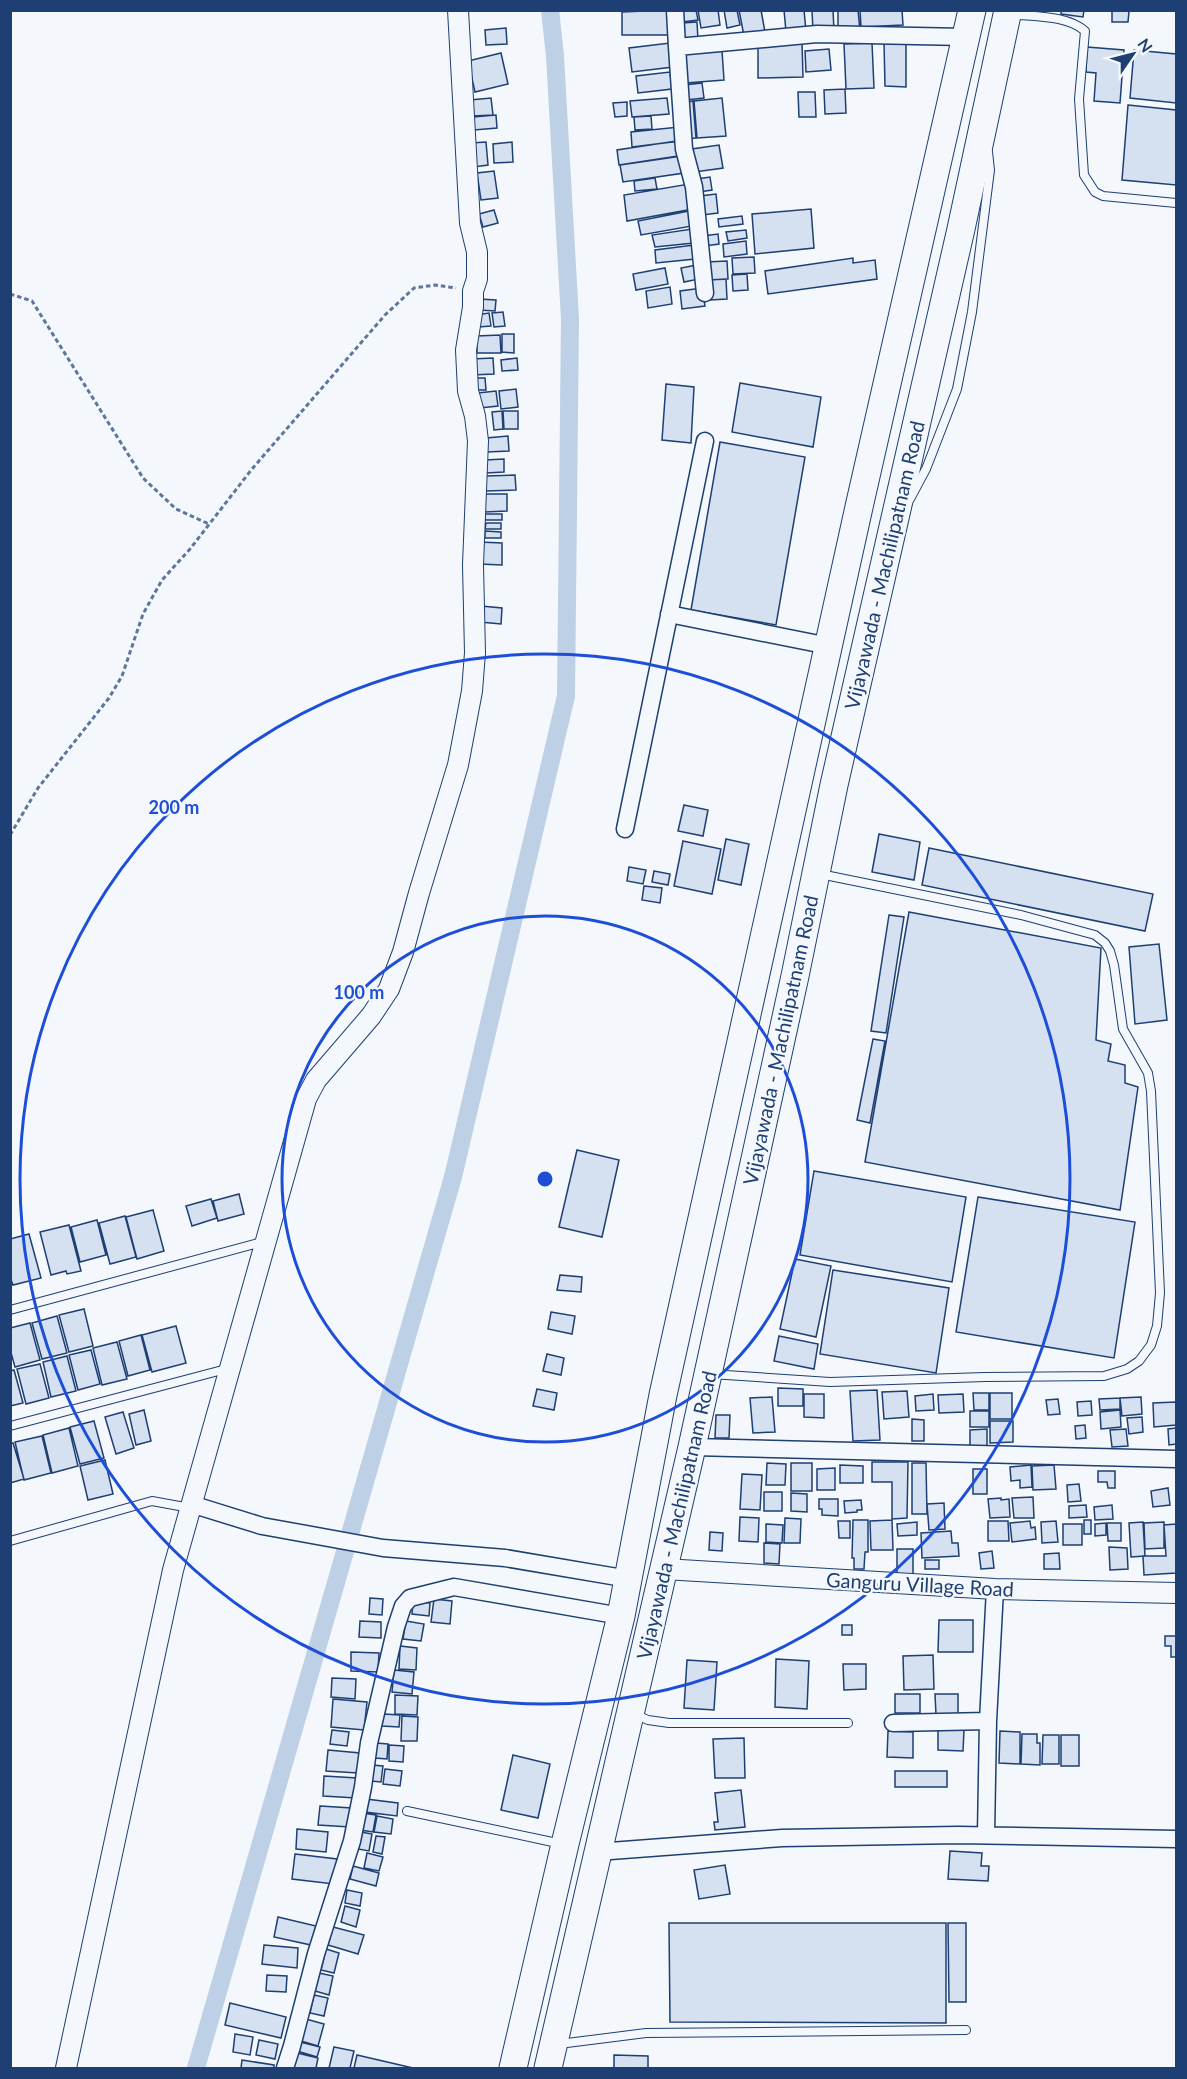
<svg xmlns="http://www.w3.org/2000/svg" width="1187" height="2079" font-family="Lato,sans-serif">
<rect width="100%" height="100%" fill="#f4f7fb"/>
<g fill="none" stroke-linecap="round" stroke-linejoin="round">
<path stroke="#bed0e5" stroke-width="18" d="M196,2068L453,1177L566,696L570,319L555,56L550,10"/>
</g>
<path fill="#d5e0f0" stroke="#1d3f73" stroke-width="1.5" d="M669,10L671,35H622V12Z
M680,10H696L698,20L682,22Z
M698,10H718L720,25L701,28Z
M724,10H737L740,25L727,28Z
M739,10H761L765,32L744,36Z
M784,10H804L806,31L786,32Z
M812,10H833L834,31L813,32Z
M838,10H858L860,31L838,30Z
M860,10H902L903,25L861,27Z
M1061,10H1084L1083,17L1061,14Z
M1112,11H1129L1128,22H1112Z
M697,22L698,40L683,41L682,23Z
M506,28L507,44L486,45L485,30Z
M884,42H906V87L885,86Z
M670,43L673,67L632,72L629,48Z
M802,43L803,77L758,78V44Z
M872,43L874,88L846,89L844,44Z
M1087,47L1124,50L1120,103L1094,101L1096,73L1086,72Z
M829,49L831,70L806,72L805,51Z
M1134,50L1176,54V103L1130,98Z
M722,51L724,80L686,83L684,54Z
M501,53L508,84L475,92L468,61Z
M670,72L672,89L638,93L636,76Z
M702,83L704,98L686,100L684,85Z
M845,89L846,113L825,114L824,90Z
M798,92H815L816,117H799Z
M491,98L493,115L472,116L470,100Z
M667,98L669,114L632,117L630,101Z
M722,98L726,136L697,138L694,101Z
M693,101L696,138L685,139L682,103Z
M627,102V116L615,117L613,103Z
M1128,105L1176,110V185L1122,180Z
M496,115L497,128L474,130L473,117Z
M651,116L652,129L635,130L634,117Z
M679,127L680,141L632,147L631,132Z
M676,141L678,156L619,165L617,150Z
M486,142L488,165L474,167L471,143Z
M512,142L513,162L494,163L493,144Z
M719,145L723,168L695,172L692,149Z
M682,156L684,173L623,182L620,165Z
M494,171L498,198L481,200L477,173Z
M710,177L712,190L699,192L697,179Z
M655,178L657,189L635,191L634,181Z
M689,184L693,209L627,221L624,195Z
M716,194L718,213L702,215L700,196Z
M811,209L814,248L755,254L752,214Z
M494,210L498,223L483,227L479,214Z
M689,211L692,226L641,235L638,221Z
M742,216L743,224L719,227L718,219Z
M692,229L694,243L655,247L652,235Z
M746,230L747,238L728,241L726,232Z
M718,234L719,244L705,246L703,236Z
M746,241L747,254L724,257L723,244Z
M694,245L695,259L656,263L655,250Z
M754,257L755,273L733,274L732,258Z
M853,258V263L875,260L877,279L768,294L765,271Z
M727,261L728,279L707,280L706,262Z
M697,265L699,279L684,282L681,268Z
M665,268L668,284L636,290L633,274Z
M747,274L748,290L733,291L732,275Z
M726,279L727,299L710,300L709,280Z
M670,287L672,304L648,308L646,291Z
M702,288L705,306L682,309L680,291Z
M479,299L496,300L495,311L479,310Z
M503,312L505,326L494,327L492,313Z
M489,313L491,326L478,327L476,315Z
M502,334H514V353L502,352Z
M500,335L501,353H477V336Z
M493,358L494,374L472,375L471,359Z
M517,358L518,370L502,371L501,360Z
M476,378H485L486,390H477Z
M740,383L821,397L813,447L732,432Z
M666,384L694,387L691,443L662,440Z
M516,389L518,407L501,409L499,391Z
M496,391L498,406L480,408L478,393Z
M502,411L503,429L494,430L492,412Z
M503,411H518V429H504Z
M508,436L509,451L487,452L486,438Z
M720,442L805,457L776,625L691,610Z
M504,459V472L486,473L485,460Z
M515,475L516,490L486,491V476Z
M485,494H507V511L485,512Z
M485,514H502V520H485Z
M486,523H501V529H485Z
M485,531L501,532V538H485Z
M479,542L502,543V565L479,564Z
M481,606L502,608L501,624L480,622Z
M684,805L708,810L703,836L678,831Z
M879,834L920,842L914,880L872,872Z
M726,839L749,844L741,885L718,880Z
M683,841L721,849L712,894L674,886Z
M929,848L1153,894L1145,931L922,885Z
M629,867L646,870L643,884L627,881Z
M654,871L670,874L668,885L652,882Z
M644,886L662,888L660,903L642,900Z
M909,912L1101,948L1096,1040L1111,1044L1108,1061L1125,1065V1083L1138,1087L1120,1210L865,1162Z
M889,915L904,917L886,1033L871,1031Z
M1159,944L1167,1020L1135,1024L1129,947Z
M873,1039L885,1041L870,1123L857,1120Z
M577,1150L619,1160L602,1237L559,1227Z
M814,1171L966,1197L952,1282L800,1255Z
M239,1194L244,1214L218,1221L213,1201Z
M978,1197L1135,1222L1114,1358L956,1332Z
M211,1199L217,1218L192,1226L186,1206Z
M153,1210L164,1251L137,1259L126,1217Z
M125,1216L136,1257L110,1264L99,1223Z
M97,1220L106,1255L80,1262L71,1227Z
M69,1225L81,1271L67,1274L66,1271L51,1275L40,1232Z
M29,1234L41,1278L13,1285L10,1277V1239Z
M795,1259L831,1266L816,1337L780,1329Z
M833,1270L949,1288L936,1373L820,1354Z
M560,1275L582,1277L581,1292L557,1290Z
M84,1309L93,1346L69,1352L59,1315Z
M551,1312L575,1316L572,1334L548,1329Z
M57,1316L67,1353L42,1359L32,1323Z
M30,1323L40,1360L15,1367L10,1349V1328Z
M176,1326L186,1363L152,1372L142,1335Z
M141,1335L150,1370L128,1376L119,1341Z
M779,1336L818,1344L814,1369L774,1361Z
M117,1342L127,1379L102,1385L93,1348Z
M91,1350L100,1384L78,1390L69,1355Z
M547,1354L564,1358L561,1375L543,1371Z
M67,1356L76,1391L51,1397L43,1362Z
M40,1364L49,1398L26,1404L17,1369Z
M14,1370L23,1403L10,1406V1371Z
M778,1388L803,1389V1406H778Z
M537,1389L557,1393L554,1410L533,1406Z
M877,1390L880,1440L853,1441L850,1391Z
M907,1391L909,1417L884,1419L882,1392Z
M973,1393H989V1410H974Z
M990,1393H1012V1419H990Z
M804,1394H824V1418L804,1417Z
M933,1394L934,1410L916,1411L915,1396Z
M963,1394L964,1412L939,1413L938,1395Z
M772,1397L775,1432L753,1433L750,1398Z
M1141,1397L1142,1414L1122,1416L1120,1398Z
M1120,1398V1409L1100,1410L1099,1399Z
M1058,1399L1060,1414L1048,1415L1046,1400Z
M1091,1401L1092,1415L1078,1416L1077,1402Z
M1176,1402V1425L1154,1427L1153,1403Z
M144,1410L151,1441L136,1445L129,1414Z
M1120,1410L1121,1427L1101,1429L1100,1412Z
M970,1411H989V1427H970Z
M123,1412L134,1448L116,1454L105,1417Z
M716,1415H730L729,1438H715Z
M1142,1417L1143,1432L1129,1434L1127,1418Z
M912,1419L924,1420V1441H912Z
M94,1421L104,1458L80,1464L70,1427Z
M990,1421H1013V1442L990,1443Z
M1085,1425L1086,1438L1076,1439L1075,1426Z
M69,1428L78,1466L52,1473L43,1435Z
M1176,1428V1444L1169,1445L1168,1429Z
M987,1429V1446H970V1430Z
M1126,1429L1128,1446L1112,1447L1110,1430Z
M42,1436L51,1473L24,1480L15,1442Z
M13,1443L24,1479L10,1483V1444Z
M105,1460L113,1494L88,1500L80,1466Z
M872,1462H908L907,1518L892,1519V1482H872Z
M767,1463L786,1464L785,1485H766Z
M791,1463H812V1491H791Z
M912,1463H926L927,1514H912Z
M840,1465L863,1466V1483H840Z
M1031,1465L1032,1487L1020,1488V1480L1011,1481L1010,1467Z
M1054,1465L1056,1489L1033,1490L1032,1466Z
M835,1468V1490H817V1469Z
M973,1469H987V1494H973Z
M1098,1471H1115V1488H1108L1107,1482H1098Z
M742,1474L762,1475L760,1510L740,1509Z
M1079,1484L1081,1501L1068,1502L1067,1485Z
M1168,1488L1170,1505L1153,1507L1151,1491Z
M764,1492H782V1511H764Z
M791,1493L807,1494V1512L791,1511Z
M1033,1497L1034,1518H1014L1012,1498Z
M1001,1498V1500L1009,1499L1010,1517L990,1518L988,1499Z
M819,1499H838V1516L822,1515V1509H819Z
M861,1500L862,1510H857V1512L845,1513L844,1501Z
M944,1503L945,1529L929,1530L927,1504Z
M1086,1505L1087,1517L1069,1518V1506Z
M1112,1505L1113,1519L1095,1520L1094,1507Z
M740,1517L759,1518L758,1542L739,1541Z
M785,1518L801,1519L800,1543H784Z
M853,1520H868V1552H865L864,1569H854V1558H852Z
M892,1520L893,1550H871L870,1521Z
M1084,1520H1091V1534H1084Z
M838,1521H850V1538H839Z
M988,1521H1008L1009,1541H988Z
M1030,1521L1031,1528L1035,1527L1036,1539L1012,1542L1010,1523Z
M1056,1521L1058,1542L1042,1543L1041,1522Z
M917,1522V1535L898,1536L897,1524Z
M1143,1522L1145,1556L1131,1557L1129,1523Z
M1164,1522V1548L1145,1549L1144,1523Z
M1106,1523V1535L1095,1536V1524Z
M1107,1523H1121V1541H1108Z
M766,1524L783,1525L782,1543L766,1542Z
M1063,1524H1082V1545H1063Z
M1176,1524V1573L1144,1575L1143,1556H1166L1164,1525Z
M951,1531L952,1543H958L959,1556L922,1558L921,1533Z
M710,1532L723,1533L722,1551L709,1550Z
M764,1543L780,1544L779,1564L764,1563Z
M1109,1547L1127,1548L1128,1569L1110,1570Z
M897,1549H913V1576L897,1575Z
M992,1551L994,1568L981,1569L979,1553Z
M1059,1553L1060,1569H1044V1554Z
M925,1560H939V1569H925Z
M370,1598L383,1599L382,1615L369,1614Z
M434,1599L452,1601L450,1624L431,1622Z
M413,1601L430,1603L429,1616L412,1614Z
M939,1620H973V1652H938Z
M360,1621L381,1622V1638L359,1637Z
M406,1621L424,1624L421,1641L403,1639Z
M842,1625H852V1635H842Z
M1165,1636H1176V1657H1171V1646H1165Z
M400,1646L417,1648L416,1670L399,1669Z
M351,1652L379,1653L378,1672L351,1671Z
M933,1655L934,1689L904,1690L903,1656Z
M776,1659L809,1661L807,1709L775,1707Z
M687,1660L717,1662L714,1710L684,1708Z
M843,1664H866V1689L844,1690Z
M394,1670L414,1672L412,1694L392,1692Z
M332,1678L356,1679L355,1699L331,1697Z
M895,1694H920V1713H895Z
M935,1694H958V1714L936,1715Z
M395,1695L418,1696L417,1715L395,1714Z
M333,1699L367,1702L364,1730L331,1727Z
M383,1714L400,1715L399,1727L382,1726Z
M402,1716L418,1717L417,1741H401Z
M938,1729L964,1730L963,1751L938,1750Z
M332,1730L349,1732L347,1746L330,1744Z
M888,1731L913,1732V1758L887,1757Z
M1000,1731L1020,1732V1764L999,1763Z
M1022,1734H1037V1743H1040V1765L1021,1764Z
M1043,1735H1059V1764H1042Z
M1061,1735H1079V1766H1061Z
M744,1738L745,1778H715L713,1739Z
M376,1743L388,1744L387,1759L375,1758Z
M389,1745L404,1746L403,1762L389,1761Z
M328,1750L360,1753L358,1773L326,1771Z
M513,1755L550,1764L538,1818L501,1810Z
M372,1765L383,1766L381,1782L371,1781Z
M385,1769L402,1771L400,1786L383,1784Z
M895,1771H947V1787H895Z
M324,1776L357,1778L356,1798L323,1796Z
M741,1790L745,1827L715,1830L714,1822H718L715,1793Z
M366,1799L398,1803L397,1816L365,1812Z
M320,1806L352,1808L350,1827L318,1825Z
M362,1813L376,1815L373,1832L360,1830Z
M377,1816L393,1819L391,1834L374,1832Z
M297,1829L328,1832L326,1852L296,1849Z
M361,1832L372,1834L369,1851L358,1849Z
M376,1836L385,1837L382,1854L373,1852Z
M950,1851L982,1853L981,1866H989L988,1881L948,1879Z
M367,1853L383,1857L379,1871L364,1868Z
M295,1854L337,1859L334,1884L292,1879Z
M725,1865L730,1894L699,1899L694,1870Z
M353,1866L379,1873L376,1886L350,1879Z
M347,1890L362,1893L360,1906L345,1903Z
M345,1906L360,1910L356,1927L341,1922Z
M278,1917L316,1926L311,1945L274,1937Z
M669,1923H946V2023L670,2022Z
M948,1923H966V2002H949Z
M333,1927L364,1935L358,1954L328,1945Z
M264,1945L298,1948L297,1968L262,1964Z
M326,1949L339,1953L334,1973L321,1970Z
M319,1973L333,1976L329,1995L315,1991Z
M267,1975L287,1976L286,1992L266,1991Z
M314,1995L328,1998L324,2016L310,2013Z
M230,2003L286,2017L281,2038L225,2025Z
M306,2019L324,2024L318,2046L301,2041Z
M235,2034L253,2037L250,2055L233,2052Z
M259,2040L278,2044L275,2059L256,2055Z
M300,2042L320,2047L317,2057L297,2051Z
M334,2047L354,2051L350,2068H329Z
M293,2052L318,2058L316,2068H289Z
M357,2055L413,2068H354Z
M614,2055L648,2056V2068H614Z
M242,2060L274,2065V2068H241Z"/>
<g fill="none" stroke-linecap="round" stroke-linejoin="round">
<g stroke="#1d3f73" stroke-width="10">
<path id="service" d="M1010,14C1034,17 1067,15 1085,31L1079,99L1084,175L1095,192L1103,196L1176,203
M910,499L926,469L957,389L972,312L990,170L988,152
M10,1310L266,1241
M711,1374L830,1382L985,1377L1104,1376L1127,1369L1139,1361L1151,1345L1157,1326L1160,1293L1151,1091L1148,1073L1123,1029L1114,965L1110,951L1105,943L1095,935L1021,915L820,874
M10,1426L230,1368
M10,1541L152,1501L190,1508
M634,1714L648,1720L669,1723H848
M407,1811L562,1844
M559,2044L646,2033L966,2030"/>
</g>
<g stroke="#1d3f73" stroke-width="19">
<path id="minor" d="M675,10L677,47L817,34L965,37
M677,47L684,149L694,187L705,293
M669,614L829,646
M625,829L705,441
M692,1447L1176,1459
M191,1504L262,1526L383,1548L505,1558L629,1579
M893,1723L988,1721
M986,1835L988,1721L995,1589
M597,1852L782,1838L958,1835L1176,1839
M285,2068L292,2046L316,1954L352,1841L363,1787L369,1743L396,1627L403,1606L410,1598L454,1587L621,1616"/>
</g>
<g stroke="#1d3f73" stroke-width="22">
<path id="tertiary" d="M664,1569L995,1589L1176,1593
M66,2068L173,1570L306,1099L316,1080L371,1016L389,989L403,952L419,893L458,765L472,691L475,653L473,565L478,441L475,416L468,391L466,350L473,307V291L477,279V252L470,223L458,10"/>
</g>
<g stroke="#1d3f73" stroke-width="29">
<path id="trunk" d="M513,2068L565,1844L621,1616L663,1395L859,507L972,10
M548,2068L692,1447L795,976L834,785L961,229L1008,10"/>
</g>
<path stroke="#5e769c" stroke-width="3" stroke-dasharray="4.5 3" stroke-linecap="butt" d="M10,294L32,301L143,478L176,509L209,524
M10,835L38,788L109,698L122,676L143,614L162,580L190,549L252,469L385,315L414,288L435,285L456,288"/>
<use href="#service" stroke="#f4f7fb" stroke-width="8"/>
<use href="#minor" stroke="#f4f7fb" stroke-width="16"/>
<use href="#tertiary" stroke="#f4f7fb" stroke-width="20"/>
<use href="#trunk" stroke="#f4f7fb" stroke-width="27"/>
</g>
<g fill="none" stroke="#1d4ed8" stroke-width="3">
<circle cx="545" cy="1179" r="263"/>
<circle cx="545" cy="1179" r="525"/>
</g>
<g text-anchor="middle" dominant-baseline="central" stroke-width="4.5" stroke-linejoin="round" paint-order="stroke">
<g font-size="20" fill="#1d3f73" stroke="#f4f7fb">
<text transform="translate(884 565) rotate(-77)">Vijayawada - Machilipatnam Road</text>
<text transform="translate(780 1040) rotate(-78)">Vijayawada - Machilipatnam Road</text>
<text transform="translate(676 1515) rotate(-77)">Vijayawada - Machilipatnam Road</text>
<text transform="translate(920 1584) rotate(3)">Ganguru Village Road</text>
</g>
</g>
<circle cx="545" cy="1179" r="9" fill="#1d4ed8" stroke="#f4f7fb" stroke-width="3"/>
<g font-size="18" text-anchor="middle" font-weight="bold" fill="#1d4ed8" stroke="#f4f7fb" stroke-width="4.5" stroke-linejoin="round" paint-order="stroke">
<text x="174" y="814">200 m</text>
<text x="359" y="999">100 m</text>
</g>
<rect width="1187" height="2079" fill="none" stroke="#1d3f73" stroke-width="24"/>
<g transform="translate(1133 54) rotate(55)" stroke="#f4f7fb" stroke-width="4.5" paint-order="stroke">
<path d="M0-4.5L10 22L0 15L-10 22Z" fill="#1d3f73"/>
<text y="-9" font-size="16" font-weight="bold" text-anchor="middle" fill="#1d3f73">N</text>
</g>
</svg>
